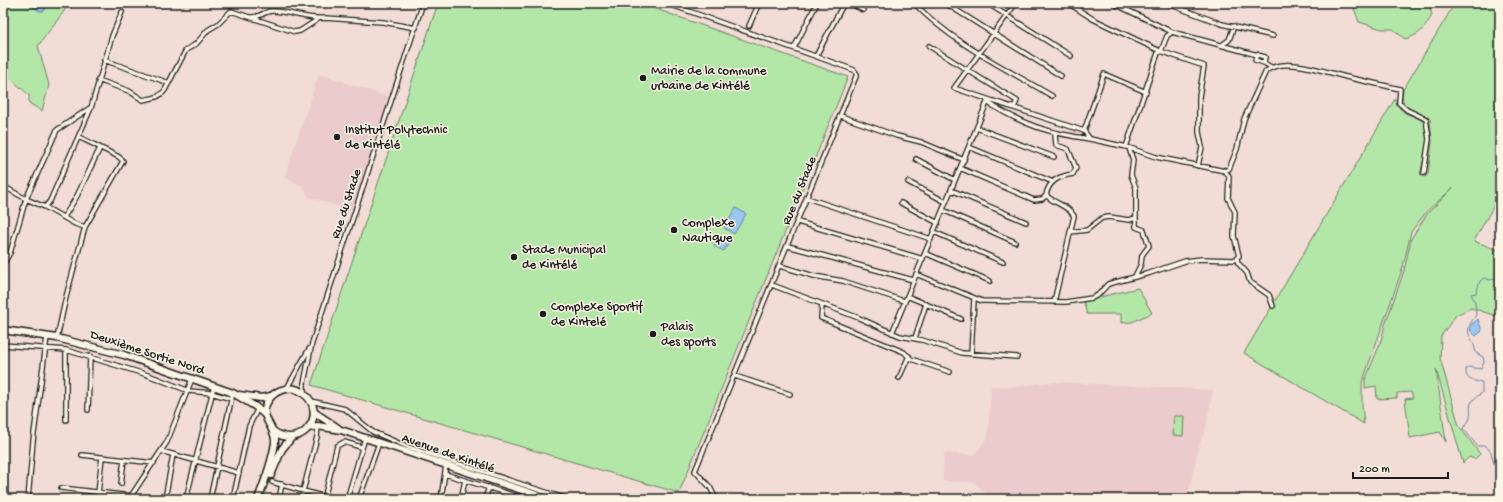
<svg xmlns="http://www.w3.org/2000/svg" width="1503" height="502" font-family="'Gochi Hand',sans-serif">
<rect width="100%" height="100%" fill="#f2dcd6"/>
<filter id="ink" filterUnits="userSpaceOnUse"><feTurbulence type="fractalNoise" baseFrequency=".025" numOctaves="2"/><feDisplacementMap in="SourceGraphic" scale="8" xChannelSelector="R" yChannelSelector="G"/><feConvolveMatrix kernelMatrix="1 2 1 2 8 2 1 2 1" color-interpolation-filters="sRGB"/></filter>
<g filter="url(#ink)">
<path fill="#ebcbcc" d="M319,74L389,97L353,211L309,197L301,185L284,178Z
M1054,382L1213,390L1205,431L1199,446L1187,499H992L974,482L943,481L944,453L974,455L988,437L991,386L1010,387Z"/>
<path fill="#b3e7a8" stroke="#688262" d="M3,3H29L30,5L44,11L48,3H65L67,7L38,46L49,85L42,111L29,103V95L3,72Z
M438,3H639L848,77L679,493L311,385Z
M1352,3H1434L1430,7L1432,15C1425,28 1420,35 1405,39L1393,29H1382L1359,22Z
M1455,3H1500V198H1498L1474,241L1500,251V317L1471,308L1456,315L1441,336L1440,358L1459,426L1480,454L1475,459L1469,457L1463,463L1436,369L1446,442L1440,432L1410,438L1405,399L1413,398L1411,392L1397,393V398L1377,399L1376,386L1365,388V380L1380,344L1385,325L1404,271L1411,239L1427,214L1453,188L1426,212L1411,232L1402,270L1362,383V406L1364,424L1244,353L1395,99C1403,120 1412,111 1423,122C1433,131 1423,163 1420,174L1425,177L1428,174L1432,142L1430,119L1405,106L1402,98L1403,90Z
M1138,288L1152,313L1132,322L1121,323V314H1087L1083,301Z
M1174,416H1184L1183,436L1173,435Z"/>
<path fill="#9ac6f3" stroke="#68829d" d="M29,3H48L44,11H39Z
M736,208L746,214L734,234L724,228Z
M720,235L730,241L724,251L714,246Z
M1478,319L1482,331L1476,336L1470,330L1472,324Z"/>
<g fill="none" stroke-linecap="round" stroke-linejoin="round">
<path stroke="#68829d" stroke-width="1" d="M1500,278L1490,280L1484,278L1480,281L1476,293L1471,294L1475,302L1476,315C1461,335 1472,332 1476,353L1483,357L1484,362L1481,369L1469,367L1466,369C1465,380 1472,381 1482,382V393C1459,407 1480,412 1463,428L1477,446H1486L1491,452L1494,464L1500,467"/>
<g stroke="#1c1c1c" stroke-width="6">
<path id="minor" d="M666,3L854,70L857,74L695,471L710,487L716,499
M850,3L863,10
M914,3C952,43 1005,68 1052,96
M945,3L1061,76
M987,3L1071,56
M1016,3L954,88L1078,129L1084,131L1090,139L1127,147L1156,157L1225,171L1229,169L1237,149L1244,119L1266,71C1285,56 1325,72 1346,77C1364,81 1382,85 1400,89L1399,103L1407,110L1426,119L1429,139L1424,173
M1068,3L1093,19L1160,51L1204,66L1199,97V132L1202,147L1198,166
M1113,3L1172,32L1265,57L1264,63L1271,67
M1166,3L1222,24L1273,36
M1234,3L1244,6L1247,3
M251,17C260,18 264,11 272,11C290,11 306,20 325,18L383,22L416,28
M749,26L759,3
M1222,45L1229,40L1234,26
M929,46L1017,101L1014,107
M794,48L817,3
M1257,54L1255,60L1264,63
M816,56L844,3
M104,60L169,83
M98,80L129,91L143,100C152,98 160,98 165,90L186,50L196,44L208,30L218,24L231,11L295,32L300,31L317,20
M987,102C1023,125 1048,133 1090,139
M841,116L897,136L921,142L964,160
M977,128L1054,157
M1084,131L1104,74L1146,92
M969,147L1053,182
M1126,147L1158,53L1161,51L1167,36L1172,32
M1129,148L1133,160L1131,175L1136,188V227L1144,230L1149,246L1142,255L1141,264L1135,276
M916,159L955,180
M960,168L1034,200L1042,199L1047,195
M908,182L946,202
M3,186L26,199L45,207L75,224L85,227
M951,190L1026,222
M3,195L6,188
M807,198L931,239
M901,203L938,223
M45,207L50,201L91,108L112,36L122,12
M943,210L1015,242
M64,217L77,196L100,148
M798,222L923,259
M934,232L1003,262
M1070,232L1087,230L1102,218L1109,217L1129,220L1136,218
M788,246L913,280
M925,253L990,281
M1237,259L1238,263L1247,273L1250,282L1269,295L1273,306
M3,264L10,253L26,199L57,130L90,108
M780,266L814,276L843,281L904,301
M916,274L982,301L1066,302L1092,298L1098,295L1108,284L1150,273L1185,261L1202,259L1234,260L1239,256L1234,236L1235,212L1228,198L1229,176L1224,170
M772,285L859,318L900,336L922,340L962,353L1017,357
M907,296L961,319
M1054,302L1074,216C1068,205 1054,204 1046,195C1049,180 1060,176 1073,174L1076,168L1068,149L1056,145L1055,134
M822,305L821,318L904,352L911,359L950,372
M892,333L988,100
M57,338L66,297L85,227L123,161L119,157L79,137
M915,338L926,304
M3,345L66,350L148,375L189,391L211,393L232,399
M66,350V420
M971,354L974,299
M735,376L790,394
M899,378L909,356
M287,388L309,349
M304,393V383L312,343L423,3
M311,401L345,409L373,432L408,447L567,499
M88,410L90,356
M161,451L239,473
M82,455L154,463
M445,474L525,499
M272,482L332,499
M121,484L124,460
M61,488L131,496
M98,493L102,457
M28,499L33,441L47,337
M129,499L167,442L192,379
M165,499L173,455
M186,499L214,386
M210,499L232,396
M233,499L249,426L258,408
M279,499L282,484
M301,499L317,437L318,426
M324,499L337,446L344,442L361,447
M347,499L365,438
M359,499L379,443
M441,499L446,465
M461,499L465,480
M485,499L489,487"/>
</g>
<g stroke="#1c1c1c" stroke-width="9">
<path id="primary" d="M3,330L57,338L124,355L233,393L256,407L265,415
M239,395L261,398L271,396
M314,412L338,428
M308,428L318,426L341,430L549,499"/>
</g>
<g stroke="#1c1c1c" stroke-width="9">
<path id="trunk" d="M271,475L282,449L292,437
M258,499C265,481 272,462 275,443C277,426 255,417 270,398C274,393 279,390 286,389C291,388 298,389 303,393C330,413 301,452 273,431"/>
</g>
<use href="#minor" stroke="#fcf5e5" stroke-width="3.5"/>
<use href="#primary" stroke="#fcf5e5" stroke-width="6"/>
<use href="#trunk" stroke="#fcf5e5" stroke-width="6"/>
</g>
</g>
<g fill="#1c1c1c" stroke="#fcf5e5" stroke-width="1.5">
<circle cx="643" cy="78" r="4"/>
<circle cx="337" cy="137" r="4"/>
<circle cx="674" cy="230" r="4"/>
<circle cx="514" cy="257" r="4"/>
<circle cx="543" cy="314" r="4"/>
<circle cx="653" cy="334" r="4"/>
</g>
<g text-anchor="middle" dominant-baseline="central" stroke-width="3" stroke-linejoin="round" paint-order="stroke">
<g font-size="13" fill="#1c1c1c" stroke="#fcf5e5" text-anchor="start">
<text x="651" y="71">Mairie de la commune<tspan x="651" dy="15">urbaine de Kintélé</tspan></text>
<text x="345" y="130">Institut Polytechnic<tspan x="345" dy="15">de Kintélé</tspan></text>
<text x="682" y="223">Complexe<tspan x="682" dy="15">Nautique</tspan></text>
<text x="522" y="250">Stade Municipal<tspan x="522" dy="15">de Kintélé</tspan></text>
<text x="551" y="307">Complexe Sportif<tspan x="551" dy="15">de Kintelé</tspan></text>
<text x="661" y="327">Palais<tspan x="661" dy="15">des sports</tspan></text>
</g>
<g font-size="13" fill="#1c1c1c" stroke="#fcf5e5">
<text transform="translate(800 191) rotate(-68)">Rue du Stade</text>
<text transform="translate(347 204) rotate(-72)">Rue du Stade</text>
<text transform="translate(147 353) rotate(18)">Deuxième Sortie Nord</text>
<text transform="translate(448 454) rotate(19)">Avenue de Kintélé</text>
</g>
</g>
<rect width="1503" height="502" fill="none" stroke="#fcf5e5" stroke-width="16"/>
<rect x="8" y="8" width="1487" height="486" fill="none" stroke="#1c1c1c" stroke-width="1.5" filter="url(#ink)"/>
<path d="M1353 472v6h95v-6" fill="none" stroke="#1c1c1c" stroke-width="2"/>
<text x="1359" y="472" font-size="12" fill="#1c1c1c" stroke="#fcf5e5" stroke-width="3" paint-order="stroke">200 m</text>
</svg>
